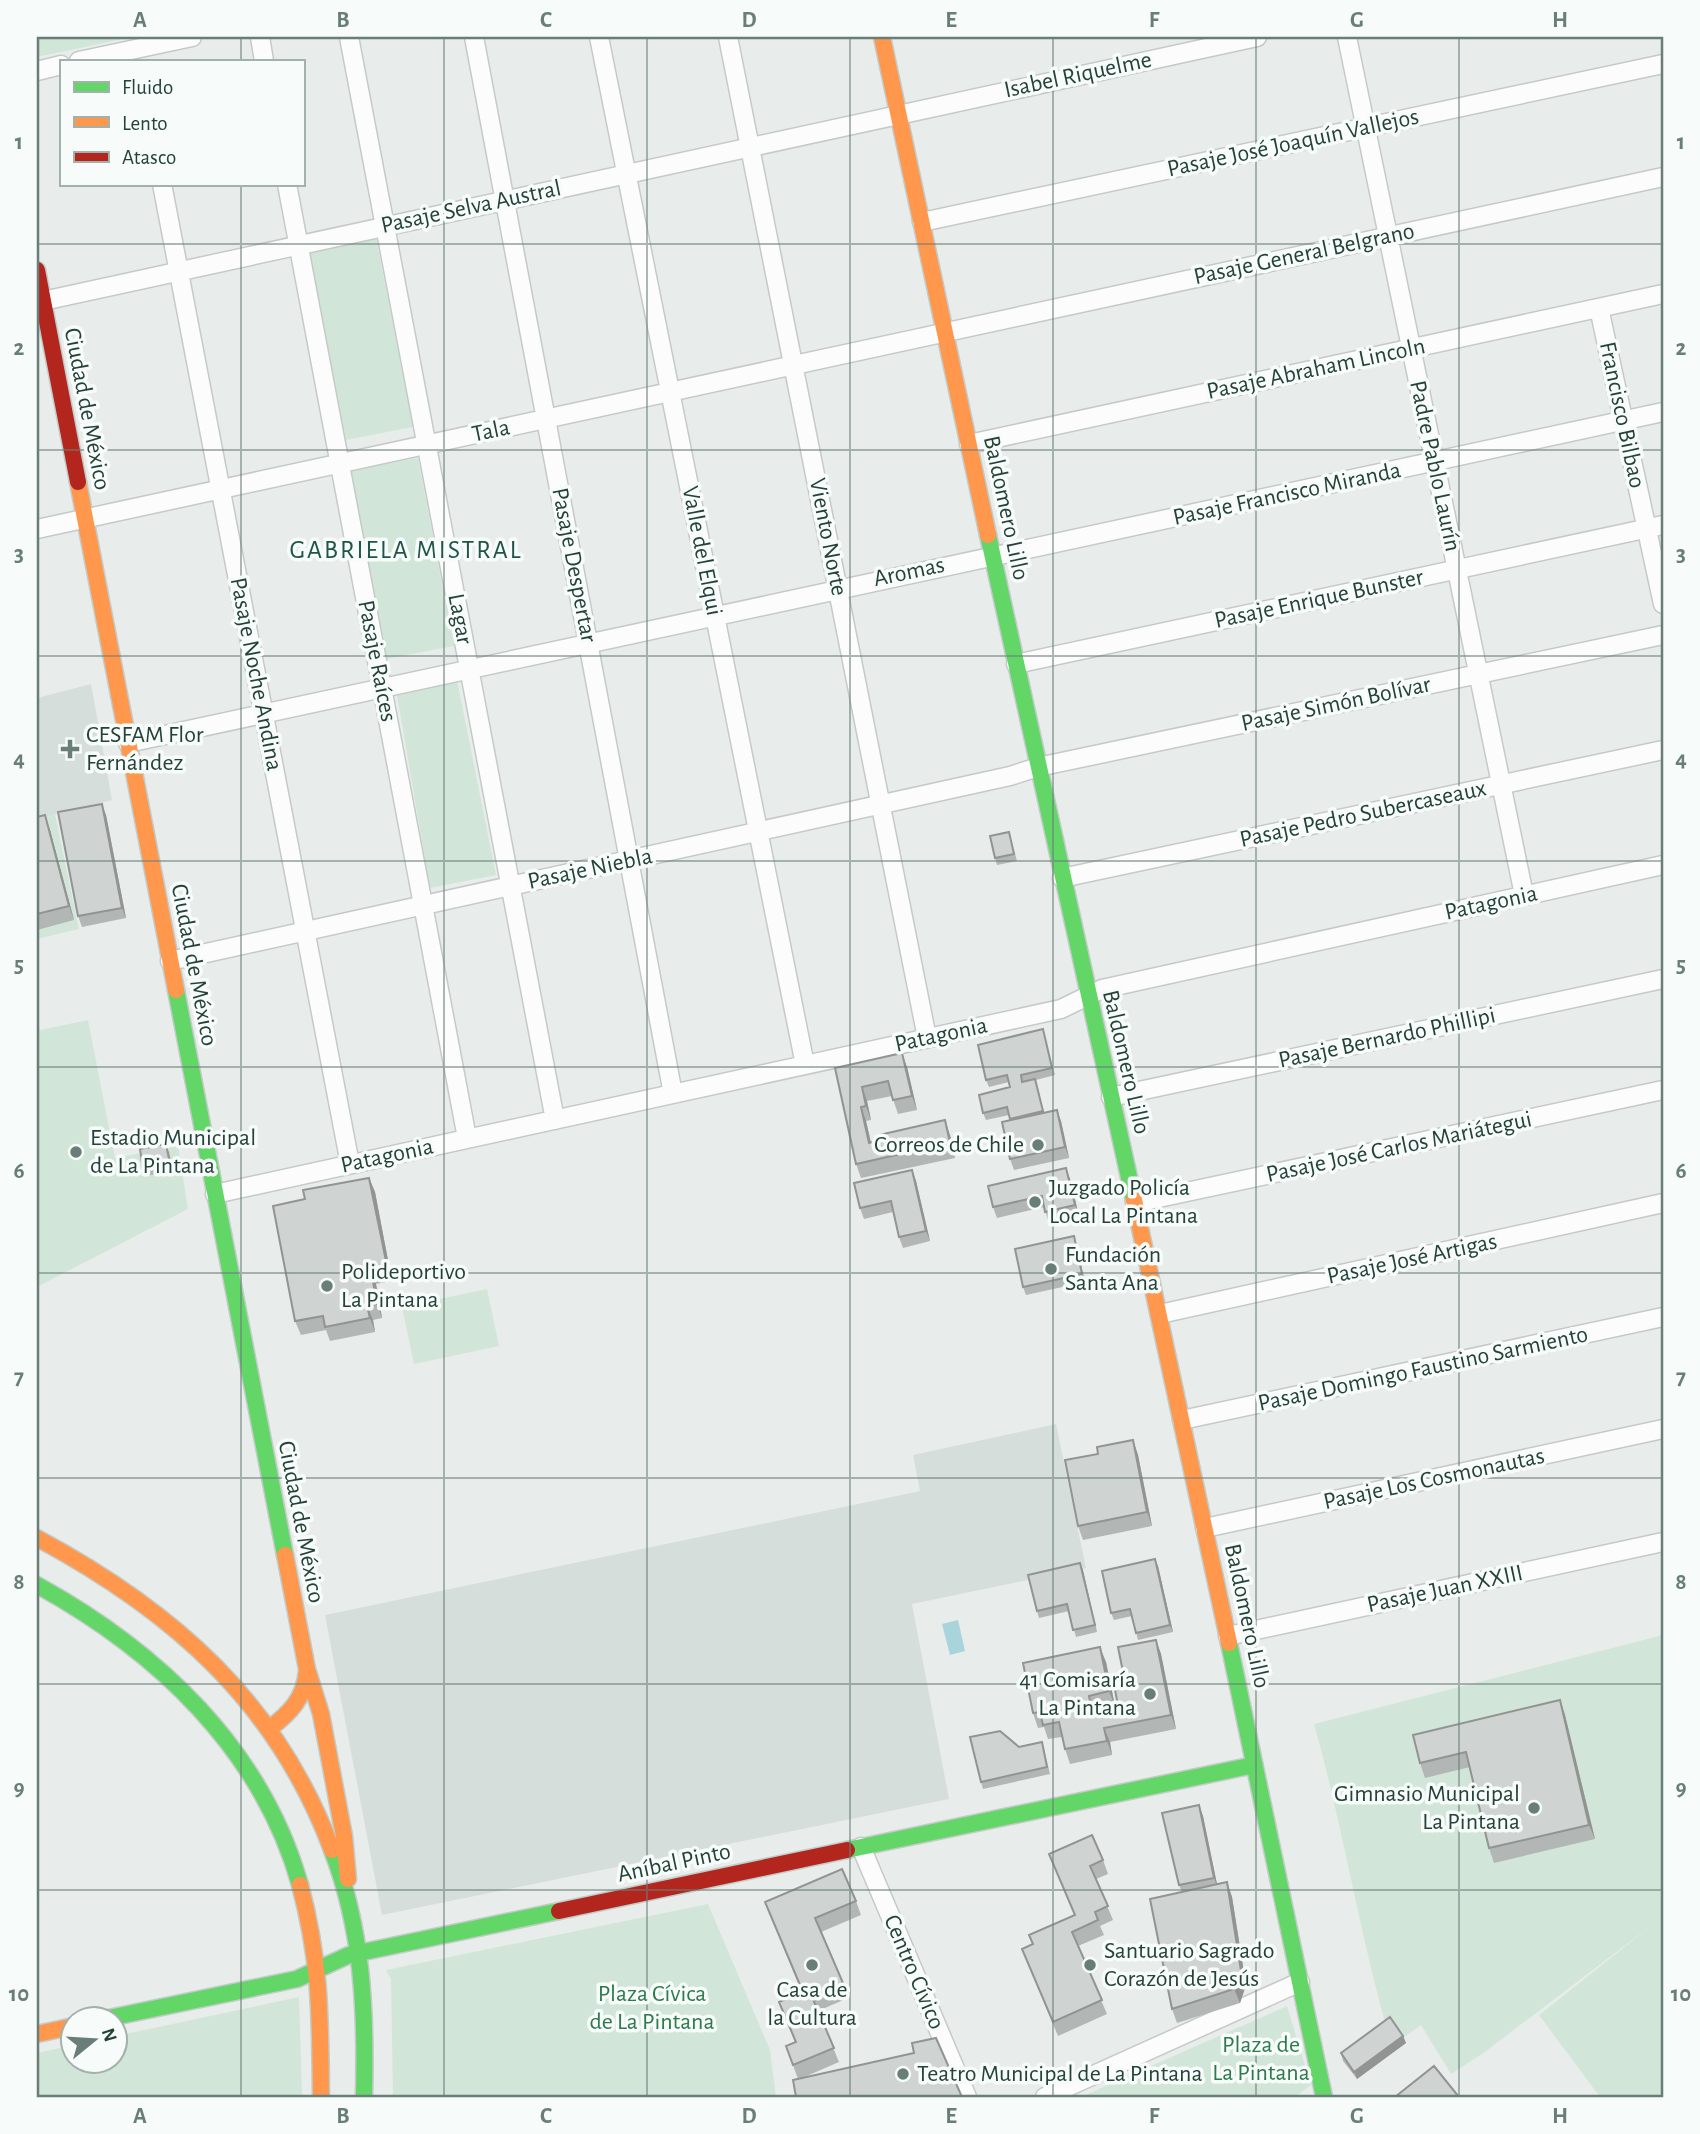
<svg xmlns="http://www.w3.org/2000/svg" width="1700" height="2134" font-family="'Alegreya Sans',sans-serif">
<rect width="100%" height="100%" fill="#e8edeb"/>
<path fill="#d6dedb" d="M91,684L112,800L37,819V698Z
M1056,1424L1086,1568L912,1604L949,1799L382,1915L325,1615L920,1491L913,1455Z"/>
<path fill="#d1e6d8" d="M37,37H133L37,57Z
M376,238L413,427L346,440L309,251Z
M418,458L454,646L386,659L350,470Z
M457,680L496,875L430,888L397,695Z
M55,814L79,929L37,939V819Z
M37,1017L40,1030L88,1020L115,1158L178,1146L188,1209L37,1287Z
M487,1289L499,1346L414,1364L402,1307Z
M1663,1635V2097H1600L1539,2015L1652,1925L1482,2054L1451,2074L1421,2025L1392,2046C1360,1940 1344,1830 1314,1724Z
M708,1904L770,2050L776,2097H393L391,1979L386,1970Z
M299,1997L302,2097H37V2053L73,2045L74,2060H116V2036Z
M1287,2006L1311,2085L1295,2097H1081Z"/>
<path fill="#a9d4db" d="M958,1620L965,1651L950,1655L942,1624Z"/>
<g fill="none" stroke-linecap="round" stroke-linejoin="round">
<g stroke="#c5cac8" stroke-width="21">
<path id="street" d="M260,37L264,61
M349,37L555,1120
M474,37L673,1094
M599,37L805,1065
M728,37L927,1038
M1347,37L1524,895
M79,61L192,37
M37,71L61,65
M162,184L350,1164
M287,184L467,1138
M922,222L1663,64
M43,301L1257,37
M1599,308L1663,604
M969,444L1663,294
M37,529L1663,177
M1016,664L1663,525
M128,743L1663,412
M1062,878L1663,750
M170,961L1010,776L1038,767L1663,635
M1111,1097L1663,979
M215,1194L1061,1009L1102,989L1663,865
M1135,1203L1663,1090
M1160,1314L1663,1203
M1182,1420L1663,1317
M1205,1528L1663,1429
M1228,1636L1663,1542
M861,1847L967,2097
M1045,2097L1300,1982"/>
</g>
<g stroke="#c3cbc8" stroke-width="19">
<path id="fast" d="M988,535L1134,1200
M176,990L285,1555
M37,1585C157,1651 262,1749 300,1885
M1229,1643L1324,2097
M332,1850C363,1931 366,2011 364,2097
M847,1850L1254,1765
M109,2018L297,1979L349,1955L559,1911"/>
</g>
<g stroke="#c3cbc8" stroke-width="19">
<path id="slow" d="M882,37L988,535
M78,482L176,990
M1134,1200L1229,1643
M37,1538C173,1611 277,1702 332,1850
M285,1555L307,1669L321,1714L344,1836L348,1879
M269,1729C290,1713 305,1698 307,1670
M300,1885C321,1963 320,2018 321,2097
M37,2034L74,2026"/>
</g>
<g stroke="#c3cbc8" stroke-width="19">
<path id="jam" d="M37,270L78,482
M559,1911L847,1850"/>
</g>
<use href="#street" stroke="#fcfcfc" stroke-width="18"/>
<use href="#fast" stroke="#63d668" stroke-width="16"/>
<use href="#slow" stroke="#ff974d" stroke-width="16"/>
<use href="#jam" stroke="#b3261e" stroke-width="16"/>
</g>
<path fill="#b2b6b5" d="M106,815L126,918L82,927L78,916Z
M37,817L50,830L74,920L37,930Z
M1009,832L1017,861L997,865L995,858Z
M1045,1037L1055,1075L1036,1080L1044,1113L1061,1121L1069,1158L1014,1170L1010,1159V1120L1009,1115L986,1120L983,1113L1010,1087L1009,1082L989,1087L986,1080Z
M907,1067L917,1110L898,1114L892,1096L867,1101L871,1120L866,1121L871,1142L950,1135L955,1158L861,1178L856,1164L835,1068Z
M169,1151L173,1171L146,1176L143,1169Z
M1066,1168L1070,1179L1079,1216L1049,1223L1044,1207L997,1218L993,1207Z
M912,1170L916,1181L930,1241L903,1248L899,1237L893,1212L864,1219L860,1208Z
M369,1178L375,1192L392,1281L376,1284L382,1318L373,1320L375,1332L330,1341L326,1330L301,1335L295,1321L305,1199Z
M1074,1236L1085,1282L1026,1295L1023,1287Z
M1133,1440L1138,1455L1152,1526L1083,1540L1078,1526Z
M1080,1563L1097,1632L1076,1637L1069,1611L1039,1618L1037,1611Z
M1158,1566L1173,1632L1138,1640L1132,1616L1114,1620L1111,1613Z
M1156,1640L1161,1654L1176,1729L1110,1742L1112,1755L1070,1764L1065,1749L1062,1737L1048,1739L1044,1727L1038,1728L1033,1713L1106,1662L1115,1706L1094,1710L1095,1711L1118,1706L1125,1682Z
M1560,1700L1565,1715L1595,1839L1494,1863L1489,1848L1470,1767L1425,1778L1420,1763Z
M1019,1747L1044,1749L1050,1774L983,1789L981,1782Z
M1199,1805L1203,1816L1217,1884L1227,1882L1232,1897L1246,1985L1240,2003L1177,2023L1172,2009L1182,1892L1179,1885Z
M1049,1854L1103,1860L1108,1874L1096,1879L1113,1920L1100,1926L1104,1935L1078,1946L1107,2014L1058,2036L1022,1949L1033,1944L1029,1935L1075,1915Z
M856,1901L861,1915L821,1932L848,1998L818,2011L839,2062L802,2078L962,2097L798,2079L786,2046L795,2042L779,2002L802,1993L765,1902Z
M1403,2036L1406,2043L1357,2079L1343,2061L1341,2053Z"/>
<path fill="#919493" d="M102,804L106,815L126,918L122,908Z
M45,815L50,830L74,920L69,906Z
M902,1053L907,1067L917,1110L912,1096Z
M862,1087L867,1101L871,1120L866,1106Z
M861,1107L866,1121L874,1157L869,1143Z
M1057,1110L1061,1121L1069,1158L1065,1147Z
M945,1120L950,1135L955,1158L950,1143Z
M1066,1168L1070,1179L1079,1216L1075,1205Z
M912,1170L916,1181L930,1241L926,1231Z
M369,1178L375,1192L392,1281L387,1266Z
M1074,1236L1076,1243L1085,1282L1082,1274Z
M371,1270L376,1284L382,1318L377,1304Z
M367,1306L373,1320L375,1332L370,1318Z
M1133,1440L1138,1455L1152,1526L1147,1512Z
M1155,1559L1158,1566L1173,1632L1170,1625Z
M1080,1563L1083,1570L1097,1632L1095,1625Z
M1156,1640L1161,1654L1176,1729L1171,1715Z
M1100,1647L1106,1662L1115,1706L1109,1691Z
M1560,1700L1565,1715L1595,1839L1589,1825Z
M1104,1728L1110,1742L1112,1755L1107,1741Z
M1199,1805L1203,1816L1218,1889L1214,1878Z
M1227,1882L1232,1897L1246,1985L1240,2003L1234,1989Z
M1403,2036L1406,2043L1357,2079L1354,2072Z"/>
<path fill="#cfd4d2" stroke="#919493" stroke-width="2" d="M102,804L122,908L78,916L58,812Z
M45,815L69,906L37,914V817Z
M1009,832L1014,854L995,858L990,836Z
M1043,1029L1052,1068L1021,1075L1022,1082L1035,1079L1043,1111L1010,1119L1007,1107L983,1113L979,1095L1010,1087L1007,1075L986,1080L978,1045Z
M902,1053L912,1096L893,1100L888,1081L862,1087L866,1106L861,1107L869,1143L880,1140L879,1135L945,1120L950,1143L856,1164L835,1068Z
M1057,1110L1065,1147L1010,1159L1002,1122Z
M166,1144L170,1164L143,1169L140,1149Z
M1066,1168L1075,1205L1045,1212L1042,1196L993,1207L988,1186Z
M912,1170L926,1231L899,1237L891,1201L860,1208L854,1183Z
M369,1178L387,1266L371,1270L377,1304L367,1306L370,1318L325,1327L323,1316L295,1321L273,1206L305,1199L303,1190Z
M1074,1236L1082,1274L1023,1287L1015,1249Z
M1133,1440L1147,1512L1078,1526L1065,1460L1098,1454L1097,1447Z
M1155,1559L1170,1625L1136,1633L1130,1609L1111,1613L1102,1571Z
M1080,1563L1095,1625L1073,1630L1067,1604L1037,1611L1028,1575Z
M1156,1640L1171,1715L1104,1728L1107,1741L1065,1749L1059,1722L1043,1725L1040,1712L1033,1713L1023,1663L1100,1647L1109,1691L1089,1696L1092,1711L1118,1706L1114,1684L1125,1682L1118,1647Z
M1560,1700L1589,1825L1489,1848L1466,1752L1420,1763L1413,1735Z
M1000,1731L1019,1747L1042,1742L1047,1767L981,1782L970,1737Z
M1199,1805L1214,1878L1179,1885L1162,1813Z
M1092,1835L1103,1860L1090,1866L1108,1906L1095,1912L1098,1920L1072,1932L1102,2000L1053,2022L1022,1949L1033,1944L1029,1935L1075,1915L1049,1854Z
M842,1869L856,1901L815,1918L843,1983L812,1997L834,2048L793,2065L786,2046L796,2042L779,2002L803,1992L765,1902Z
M1227,1882L1241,1971L1234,1989L1172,2009L1150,1899Z
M1390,2017L1403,2036L1354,2072L1341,2053Z
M936,2038L962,2097H796L793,2080L914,2053L912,2043Z
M1434,2066L1459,2097H1395Z"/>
<path fill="none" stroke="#697e78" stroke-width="2" stroke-opacity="0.55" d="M241,37V61M444,37V2097M647,37V2097M850,37V2097M1053,37V2097M1256,37V2097M1459,37V2097M241,184V2097M37,244H1663M37,450H1663M37,656H1663M37,861H1663M37,1067H1663M37,1273H1663M37,1478H1663M37,1684H1663M37,1890H1663"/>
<g fill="#697e78" stroke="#f7fbf9" stroke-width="2.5">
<path d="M66.5 738.5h7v7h7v7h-7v7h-7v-7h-7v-7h7z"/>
<circle cx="1038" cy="1145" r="7"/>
<circle cx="76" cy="1152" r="7"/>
<circle cx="1035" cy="1202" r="7"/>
<circle cx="1051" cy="1269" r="7"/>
<circle cx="327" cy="1286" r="7"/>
<circle cx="1150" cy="1694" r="7"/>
<circle cx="1534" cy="1808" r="7"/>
<circle cx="812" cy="1965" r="7"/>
<circle cx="1090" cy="1965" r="7"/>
<circle cx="903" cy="2074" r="7"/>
</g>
<g text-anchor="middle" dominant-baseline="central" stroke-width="7" stroke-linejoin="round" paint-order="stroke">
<g font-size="24" fill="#24423a" stroke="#f7fbf9">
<text transform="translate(1078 75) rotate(-12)">Isabel Riquelme</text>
<text transform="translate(1293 143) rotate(-12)">Pasaje José Joaquín Vallejos</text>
<text transform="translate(471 207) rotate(-12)">Pasaje Selva Austral</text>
<text transform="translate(1304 254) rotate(-12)">Pasaje General Belgrano</text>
<text transform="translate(1316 369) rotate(-12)">Pasaje Abraham Lincoln</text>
<text transform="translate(87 409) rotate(79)">Ciudad de México</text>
<text transform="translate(1622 415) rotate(78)">Francisco Bilbao</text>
<text transform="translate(491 431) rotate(-12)">Tala</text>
<text transform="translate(1435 466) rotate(78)">Padre Pablo Laurín</text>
<text transform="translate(1287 494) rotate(-12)">Pasaje Francisco Miranda</text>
<text transform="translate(1006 508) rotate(78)">Baldomero Lillo</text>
<text transform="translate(828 537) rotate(79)">Viento Norte</text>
<text transform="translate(702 551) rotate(79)">Valle del Elqui</text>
<text transform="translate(574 565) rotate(79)">Pasaje Despertar</text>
<text transform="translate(909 572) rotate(-12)">Aromas</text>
<text transform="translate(1319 599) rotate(-12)">Pasaje Enrique Bunster</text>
<text transform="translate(460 619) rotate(79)">Lagar</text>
<text transform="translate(377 661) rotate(79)">Pasaje Raíces</text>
<text transform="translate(256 674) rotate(79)">Pasaje Noche Andina</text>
<text transform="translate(1336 704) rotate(-12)">Pasaje Simón Bolívar</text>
<text transform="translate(1363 814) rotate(-12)">Pasaje Pedro Subercaseaux</text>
<text transform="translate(590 869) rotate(-12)">Pasaje Niebla</text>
<text transform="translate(1491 903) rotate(-12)">Patagonia</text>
<text transform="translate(194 965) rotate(79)">Ciudad de México</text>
<text transform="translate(941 1035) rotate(-12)">Patagonia</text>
<text transform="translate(1387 1038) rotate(-12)">Pasaje Bernardo Phillipi</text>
<text transform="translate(1126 1062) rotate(77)">Baldomero Lillo</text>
<text transform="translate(1399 1147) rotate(-12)">Pasaje José Carlos Mariátegui</text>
<text transform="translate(387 1156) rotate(-12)">Patagonia</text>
<text transform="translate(1412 1259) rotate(-12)">Pasaje José Artigas</text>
<text transform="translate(1423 1369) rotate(-12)">Pasaje Domingo Faustino Sarmiento</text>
<text transform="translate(1434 1479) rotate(-12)">Pasaje Los Cosmonautas</text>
<text transform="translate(301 1522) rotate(79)">Ciudad de México</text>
<text transform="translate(1445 1589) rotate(-12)">Pasaje Juan XXIII</text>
<text transform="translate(1247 1616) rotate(78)">Baldomero Lillo</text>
<text transform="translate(674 1863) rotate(-12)">Aníbal Pinto</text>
<text transform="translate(914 1972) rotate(67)">Centro Cívico</text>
</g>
<g font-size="24" fill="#24423a" stroke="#f7fbf9" text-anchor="start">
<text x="86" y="735">CESFAM Flor<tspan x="86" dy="28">Fernández</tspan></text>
<text x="90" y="1138">Estadio Municipal<tspan x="90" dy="28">de La Pintana</tspan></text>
<text x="1024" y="1145" text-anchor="end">Correos de Chile</text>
<text x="1049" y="1188">Juzgado Policía<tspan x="1049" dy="28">Local La Pintana</tspan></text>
<text x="1065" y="1255">Fundación<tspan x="1065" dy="28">Santa Ana</tspan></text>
<text x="341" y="1272">Polideportivo<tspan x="341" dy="28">La Pintana</tspan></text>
<text x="1136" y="1680" text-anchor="end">41 Comisaría<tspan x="1136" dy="28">La Pintana</tspan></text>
<text x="1520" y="1794" text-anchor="end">Gimnasio Municipal<tspan x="1520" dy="28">La Pintana</tspan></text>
<text x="1104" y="1951">Santuario Sagrado<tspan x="1104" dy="28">Corazón de Jesús</tspan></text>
<text x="812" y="1990" text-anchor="middle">Casa de<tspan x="812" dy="28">la Cultura</tspan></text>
<text x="917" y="2074">Teatro Municipal de La Pintana</text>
</g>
<g font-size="24" fill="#2d7a4b" stroke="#f7fbf9">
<text x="652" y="1994">Plaza Cívica<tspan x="652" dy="28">de La Pintana</tspan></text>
<text x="1261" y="2045">Plaza de<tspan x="1261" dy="28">La Pintana</tspan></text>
</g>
<g font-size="26" letter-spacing="2" fill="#1f5548" stroke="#f7fbf9">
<text x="406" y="550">GABRIELA MISTRAL</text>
</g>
</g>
<rect width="1700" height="2134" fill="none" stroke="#f7fbf9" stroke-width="77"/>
<rect x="60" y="60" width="245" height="126" fill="#f7fbf9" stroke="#a3b1ad" stroke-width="2"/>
<rect x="74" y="82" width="35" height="10" fill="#63d668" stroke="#a3b1ad" stroke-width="2"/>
<text x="122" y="94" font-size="21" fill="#24423a">Fluido</text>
<rect x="74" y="117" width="35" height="10" fill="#ff974d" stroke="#a3b1ad" stroke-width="2"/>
<text x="122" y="130" font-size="21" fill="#24423a">Lento</text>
<rect x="74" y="152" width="35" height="10" fill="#b3261e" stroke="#a3b1ad" stroke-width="2"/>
<text x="122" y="164" font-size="21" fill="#24423a">Atasco</text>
<g transform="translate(94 2040) rotate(72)"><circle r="33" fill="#f7fbf9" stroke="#a3b1ad" stroke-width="2"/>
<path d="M0-5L12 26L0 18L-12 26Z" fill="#697e78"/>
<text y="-10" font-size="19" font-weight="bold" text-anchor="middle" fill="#24423a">N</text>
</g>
<rect x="38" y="38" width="1624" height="2058" fill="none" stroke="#697e78" stroke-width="2.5"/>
<g font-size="23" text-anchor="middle" font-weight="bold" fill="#697e78">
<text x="140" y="27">A</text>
<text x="343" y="27">B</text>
<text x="546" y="27">C</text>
<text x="749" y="27">D</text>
<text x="951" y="27">E</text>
<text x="1154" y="27">F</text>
<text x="1357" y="27">G</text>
<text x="1560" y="27">H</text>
<text x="19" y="149">1</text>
<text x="1681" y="149">1</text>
<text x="19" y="355">2</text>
<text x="1681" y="355">2</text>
<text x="19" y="561">3</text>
<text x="1681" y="561">3</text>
<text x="19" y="766">4</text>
<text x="1681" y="766">4</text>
<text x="19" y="972">5</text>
<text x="1681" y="972">5</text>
<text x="19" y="1178">6</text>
<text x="1681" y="1178">6</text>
<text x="19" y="1384">7</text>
<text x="1681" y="1384">7</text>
<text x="19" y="1589">8</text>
<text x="1681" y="1589">8</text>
<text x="19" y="1795">9</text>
<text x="1681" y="1795">9</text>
<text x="19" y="2001">10</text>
<text x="1681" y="2001">10</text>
<text x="140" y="2123">A</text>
<text x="343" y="2123">B</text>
<text x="546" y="2123">C</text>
<text x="749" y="2123">D</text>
<text x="951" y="2123">E</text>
<text x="1154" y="2123">F</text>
<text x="1357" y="2123">G</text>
<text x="1560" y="2123">H</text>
</g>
</svg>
